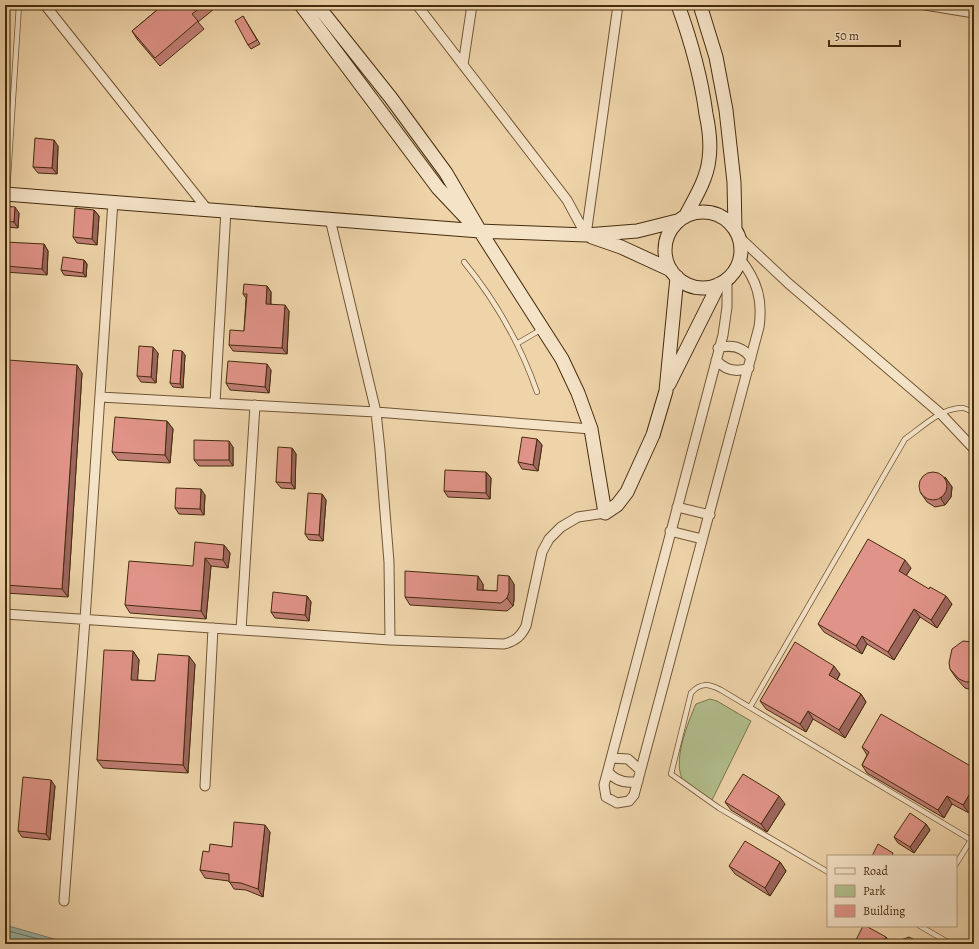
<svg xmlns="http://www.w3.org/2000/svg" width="979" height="949" font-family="Alegreya,serif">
<rect width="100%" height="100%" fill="#efd4aa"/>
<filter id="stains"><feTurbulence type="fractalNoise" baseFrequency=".005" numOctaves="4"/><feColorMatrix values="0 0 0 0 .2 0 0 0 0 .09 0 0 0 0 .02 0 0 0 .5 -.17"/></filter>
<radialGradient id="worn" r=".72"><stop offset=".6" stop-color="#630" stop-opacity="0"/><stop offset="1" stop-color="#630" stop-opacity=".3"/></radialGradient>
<path fill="#b2be8d" stroke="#7c754d" d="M710,699L717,701L751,721L711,802C703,796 689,790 684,782C671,764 688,722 696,704Z"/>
<path fill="#9ab8ac" stroke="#78806c" d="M5,925L72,944H5Z"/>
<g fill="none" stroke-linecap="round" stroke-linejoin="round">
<path stroke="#70725c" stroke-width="1" d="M5,930L57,944"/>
<g stroke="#705634" stroke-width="6">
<path id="lane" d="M7,193L19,5
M464,262C496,301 520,343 537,392
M518,343L542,329
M750,707L905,439C921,428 940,409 960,408C965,407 970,411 974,413
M956,864L974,835
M828,872L719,808L671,774L691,693C701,682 709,684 721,690L971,840
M920,926L951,944"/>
</g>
<g stroke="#705634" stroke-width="11">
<path id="street" d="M45,5L207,209
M417,5L567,200L586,235
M925,5L974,13
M463,65L472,5
M330,219L376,412L380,450L389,562L390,640
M586,235L618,5
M738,236L788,283L941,414L974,449
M727,279V307L723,335L604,785L606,797L617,803L629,801L634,795L759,327C763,300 757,280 740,259
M718,348C732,344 743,347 751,358
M716,360C725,370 736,373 749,368
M100,397L376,412L591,429
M215,403L226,210
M677,507L710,515
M670,531L702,539
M5,614L390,640L504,644C516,641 521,636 526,626L542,552L549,539L561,527L578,517L605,513
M241,630L255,405
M611,758L628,759L640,770
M608,772C616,781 626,784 638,781
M205,786L213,628
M64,901L85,619L113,201"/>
</g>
<g stroke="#452c0d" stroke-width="15">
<path id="secondary" d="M301,5L438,188L471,223
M317,5L391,98L446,173L480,231L562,359L578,393L591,429L605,513L617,505L627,492L653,435L666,391L677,277
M678,5C691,41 701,76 706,114C709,128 711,145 709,159C707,179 695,198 686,215
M700,5L716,57L726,110L734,182L735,229
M5,194L480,231L586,235L637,231L677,221
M665 250a38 38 0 1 1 76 0a38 38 0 1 1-76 0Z
M592,237L621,247L671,270
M669,384L719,284"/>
</g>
<use href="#lane" stroke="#f5e3c8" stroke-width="4.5"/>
<use href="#street" stroke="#f5e3c8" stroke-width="9"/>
<use href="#secondary" stroke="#f5e3c8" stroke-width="13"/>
</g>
<path fill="#c17e75" stroke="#452c0d" d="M163,5H219L198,22L204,29L160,66L137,39L132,31Z
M243,16L260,44L251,49L248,45Z
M58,146L57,174L38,173L33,167Z
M5,206L19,213L18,228L5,227Z
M94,210L99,216L97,245L77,243L73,237Z
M44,244L48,251L47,275L5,272V266Z
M84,260L87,264L86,277L64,275L61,270Z
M267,286L271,292V304L289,311L287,354L233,351L229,345L244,331L246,298L243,294Z
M158,353L156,383L141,382L137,376Z
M185,355L183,388L173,387L170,383Z
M271,370L269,393L230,390L226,383Z
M82,373L68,597L5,593V402Z
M167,421L173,429L170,463L118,460L112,452Z
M537,439L542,445L538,471L522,469L518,462Z
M233,447V466H199L194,460Z
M292,448L296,454L295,489L281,488L276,482Z
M486,472L491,478L490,499L448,497L444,491Z
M945,477L952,487L951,497L945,505L935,507L927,502L920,492Z
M322,494L326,500L323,541L309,540L305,534Z
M205,495L204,515L179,514L175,508Z
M224,545L230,553L228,568L211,566L206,619L130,613L125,605L193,566Z
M911,568L906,576L952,604L937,628L920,617L894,660L867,644L862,654L824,632L818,624Z
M483,584V590L497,591L514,584V600L513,606L507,611L410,605L405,597Z
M307,596L311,602L309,621L275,618L271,612Z
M974,642V690H972L965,688L956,678L950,669Z
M133,651L139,660L137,680L155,681L195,664L188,773L103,768L97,760Z
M840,674L837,680L861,694L866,702L845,738L813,719L806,732L766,709L760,701Z
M862,747L974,768L969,813L952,804L944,818L867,773L862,765L867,755Z
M55,786L50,840L22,837L18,831Z
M725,802L785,804L767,832L731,810Z
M926,824L930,830L914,853L898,843L894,837Z
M270,832L263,897L246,890L234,889L229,881L205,878L200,870L209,852L232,847Z
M780,862L786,871L770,896L735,874L729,866Z"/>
<path fill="#9d675f" stroke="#452c0d" d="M54,140L58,146L57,174L52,168Z
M15,207L19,213L18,228L14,222Z
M94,210L99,216L97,245L92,239Z
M44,244L48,251L47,275L42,269Z
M84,260L87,264L86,277L83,273Z
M267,286L271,292L270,310L266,304Z
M285,305L289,311L287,354L282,348Z
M153,347L158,353L156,383L151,377Z
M182,351L185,355L183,388L180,384Z
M267,364L271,370L269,393L265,387Z
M77,365L82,373L68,597L62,589Z
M167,421L173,429L170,463L165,455Z
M537,439L542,445L538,471L533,465Z
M229,441L233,447V466L229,460Z
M292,448L296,454L295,489L291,483Z
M486,472L491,478L490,499L486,493Z
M945,477L952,487L951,497L945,505L941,499Z
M201,489L205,495L204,515L200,509Z
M322,494L326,500L323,541L319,535Z
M224,545L230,553L228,568L223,560Z
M205,558L211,566L206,619L201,611Z
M905,560L911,568L904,579L899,571Z
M478,576L483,584V598L477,590Z
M509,576L514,584V600L513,606L507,598Z
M307,596L311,602L309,621L305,615Z
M946,596L952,604L937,628L931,620Z
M914,609L920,617L894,660L888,652Z
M862,636L867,644L862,654L856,646Z
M133,651L139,660L137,688L131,680Z
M189,656L195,664L188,773L183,765Z
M834,666L840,674L835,683L829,675Z
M861,694L866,702L845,738L839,730Z
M808,711L813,719L806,732L800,724Z
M51,780L55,786L50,840L46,834Z
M974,787V805L969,813L963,805Z
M779,796L785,804L767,832L761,824Z
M947,796L952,804L944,818L938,810Z
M926,824L930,830L914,853L910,847Z
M265,825L270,832L263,897L258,889Z
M780,862L786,871L770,896L765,888Z
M886,937L890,943V944H882Z"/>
<path fill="#e09388" stroke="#452c0d" d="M163,5H204L192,14L198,21L155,58L132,31Z
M243,16L257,40L248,45L235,21Z
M35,138L54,140L52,168L33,167Z
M5,206L15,207L14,222L5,221Z
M75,208L94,210L92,239L73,237Z
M5,242L44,244L42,269L5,266Z
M63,257L84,260L83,273L61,270Z
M244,284L267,286L266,304L285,305L282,348L229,345L230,330L244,331L247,294H243Z
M139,346L153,347L151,377L137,376Z
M173,350L182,351L180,384L170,383Z
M8,360L77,365L62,589L5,585V402Z
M228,361L267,364L265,387L226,383Z
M115,417L167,421L165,455L112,452Z
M522,437L537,439L533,465L518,462Z
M194,440L229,441V460H194Z
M278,447L292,448L291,483L276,482Z
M445,470L486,472V493L444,491Z
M919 486a14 14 0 1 1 28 0a14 14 0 1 1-28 0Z
M176,488L201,489L200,509L175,508Z
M308,493L322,494L319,535L305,534Z
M868,539L905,560L899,571L929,589L930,587L946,596L931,620L914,609L888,652L862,636L856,646L818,624Z
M195,542L224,545L223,560L205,558L201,611L125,605L129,561L193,566Z
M405,571L478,576L477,590L497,591L498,575L509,576V592L507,598L501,603L405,597Z
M273,592L307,596L305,615L271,612Z
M963,641L974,642V681L966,682L959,679L950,669L949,663L952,649Z
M795,642L834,666L829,675L861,694L839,730L808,711L800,724L760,701Z
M104,650L133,651L131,680L155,681L158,654L189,656L183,765L97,760Z
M881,714L974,768V787L963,805L947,796L938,810L862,765L869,752L862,747Z
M743,774L779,796L761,824L725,802Z
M23,777L51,780L46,834L18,831Z
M910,813L926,824L910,847L894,837Z
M234,822L265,825L258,889L241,883L229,882V874L200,870L203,851L209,852L210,844L232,847Z
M745,841L780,862L765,888L729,866Z
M878,844L893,853L892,856H872Z
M863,926H866L886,937L882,944H854Z
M909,937L920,943L921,944H891V939L896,942Z"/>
<rect width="979" height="949" fill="none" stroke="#efd4aa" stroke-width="20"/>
<rect x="6" y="6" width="967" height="937" fill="none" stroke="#452c0d" stroke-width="2"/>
<rect x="10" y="10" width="959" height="929" fill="none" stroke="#452c0d"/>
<rect x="827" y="855" width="130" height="72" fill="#f5e3c8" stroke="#af9a7d"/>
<rect x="835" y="868" width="20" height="6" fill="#f5e3c8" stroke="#af9a7d"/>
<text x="863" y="875" font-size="12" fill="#452c0d">Road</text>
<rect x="835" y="885" width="20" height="12" fill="#b2be8d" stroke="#af9a7d"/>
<text x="863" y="895" font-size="12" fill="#452c0d">Park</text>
<rect x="835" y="905" width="20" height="12" fill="#e09388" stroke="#af9a7d"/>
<text x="863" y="915" font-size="12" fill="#452c0d">Building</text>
<path d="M829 40v6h71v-6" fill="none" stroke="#452c0d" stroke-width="2"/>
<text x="835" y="40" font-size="12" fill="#452c0d" stroke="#f5e3c8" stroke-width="3" paint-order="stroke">50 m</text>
<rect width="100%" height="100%" filter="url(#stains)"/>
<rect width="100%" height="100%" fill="url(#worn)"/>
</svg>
